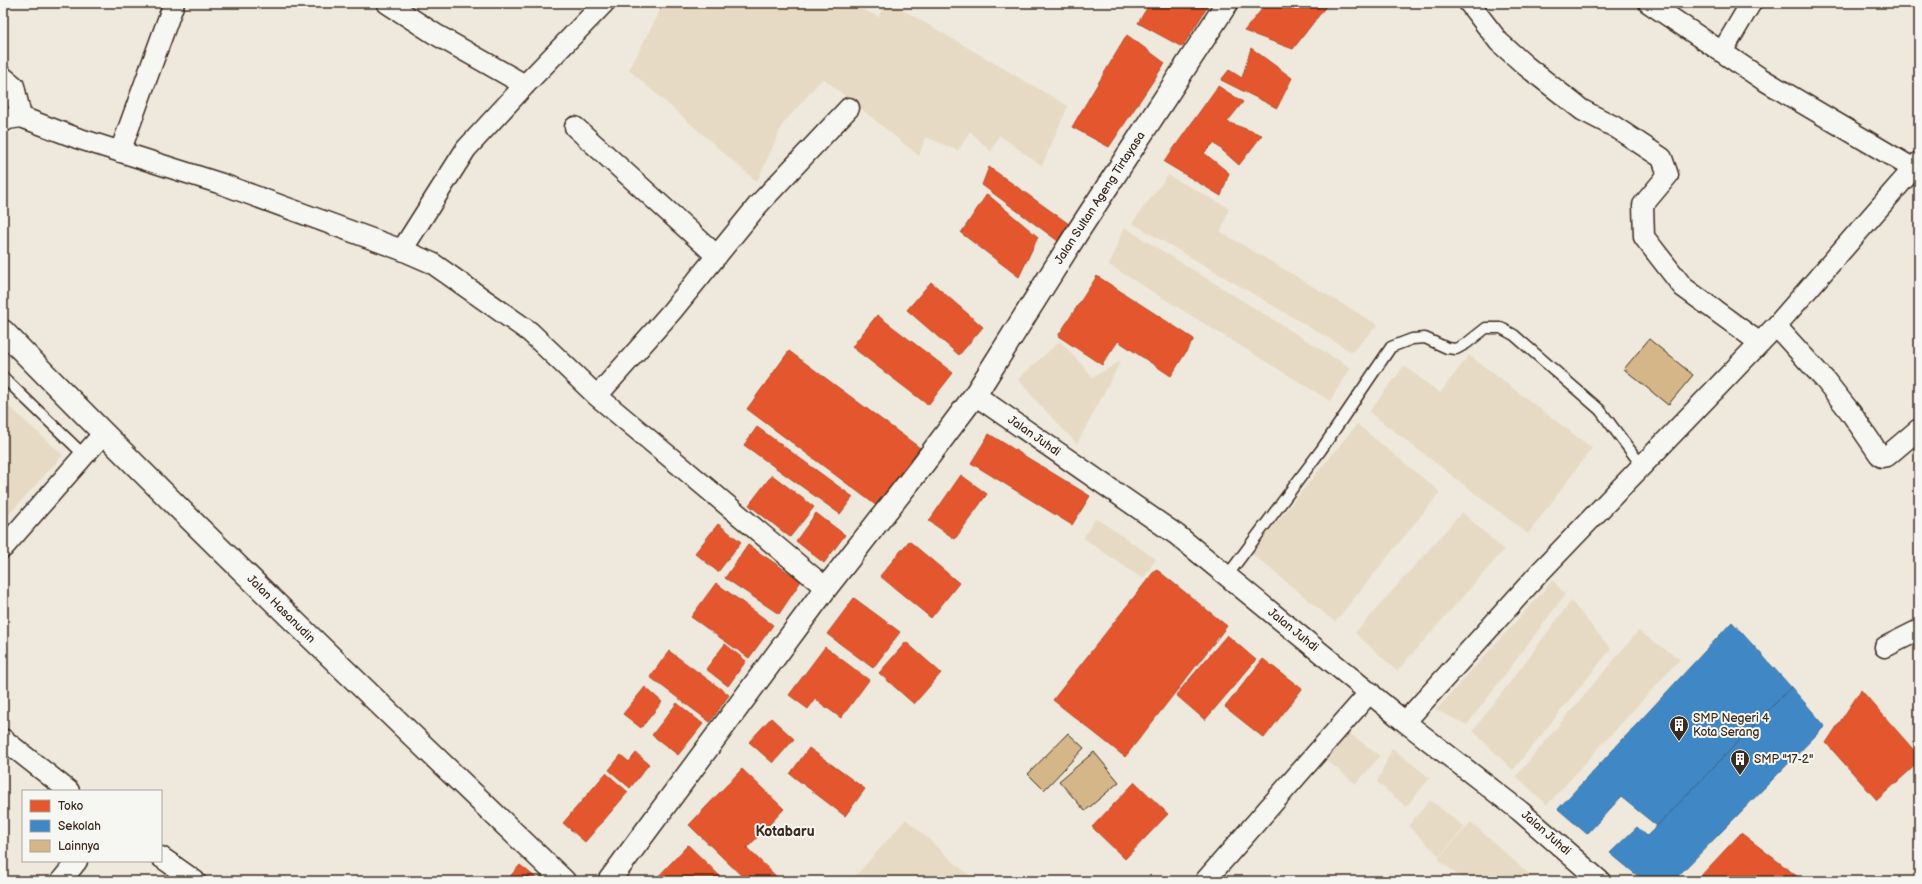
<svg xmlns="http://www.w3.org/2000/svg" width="1922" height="884" font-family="'Balsamiq Sans',sans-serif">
<rect width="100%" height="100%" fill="#efe9dd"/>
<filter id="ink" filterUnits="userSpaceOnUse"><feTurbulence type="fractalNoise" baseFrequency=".025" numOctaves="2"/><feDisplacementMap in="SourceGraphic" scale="8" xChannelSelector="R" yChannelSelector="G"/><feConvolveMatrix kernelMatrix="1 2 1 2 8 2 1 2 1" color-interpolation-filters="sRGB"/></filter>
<g filter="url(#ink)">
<path fill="#e7dac4" d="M664,3H848L879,17L883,3H891L1068,106L1042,166L999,135L991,152L970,131L958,151L926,137L919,156L823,78L783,124L757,182L629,70Z
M1168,175L1229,208L1221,232L1378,325L1352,352L1132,223Z
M1124,227L1351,368L1330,401L1109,265Z
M1060,341L1093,377L1121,361L1077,444L1037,402L1018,379Z
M1469,355L1592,448L1528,534L1369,412L1404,366L1440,393Z
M3,401L63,455L3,521Z
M1357,424L1440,492L1335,622L1251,553Z
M1462,512L1504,550L1397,671L1355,633Z
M1096,518L1156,559L1143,579L1083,538Z
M1553,580L1565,595L1467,725L1436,710Z
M1571,601L1611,649L1513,770L1473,731Z
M1638,631L1680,659L1547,805L1516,776Z
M1349,733L1380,756L1356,784L1324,758Z
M1392,748L1430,778L1406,807L1377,782Z
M1430,800L1465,827L1440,856L1408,826Z
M906,819L975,881H851Z
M1471,822L1537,881H1465L1438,859Z"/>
<path fill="#e4572e" stroke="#b14a29" d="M1150,3H1210L1182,47L1138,23Z
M1267,3H1323L1327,5L1293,49L1244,31Z
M1127,35L1165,63L1109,147L1072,127Z
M1251,48L1292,78L1277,108L1221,80L1229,70L1242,78Z
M1218,86L1243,102L1227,122L1262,135L1239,165L1214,143L1204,153L1229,173L1221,196L1164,162Z
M989,167L1069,224L1058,241L982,185Z
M987,194L1038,237L1019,277L961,233Z
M1097,276L1194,339L1171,376L1118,341L1102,365L1058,336Z
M931,282L983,327L959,355L907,310Z
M877,315L953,373L928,405L852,347Z
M789,351L920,448L877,506L747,409Z
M757,427L853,497L840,514L744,445Z
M989,434L1090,496L1072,525L971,463Z
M772,475L814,507L790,537L749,505Z
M961,475L987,494L955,539L929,521Z
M816,513L845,535L824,563L796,541Z
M718,524L741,542L718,572L695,553Z
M909,541L959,583L931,618L880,576Z
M748,545L801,581L779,614L725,578Z
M1156,569L1227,626L1125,757L1053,700Z
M716,583L773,625L749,658L691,617Z
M854,598L900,632L873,668L827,634Z
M1227,635L1256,660L1205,720L1176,695Z
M906,642L941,673L914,704L879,673Z
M725,644L746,661L728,686L706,669Z
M825,647L869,680L841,718L815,699L808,709L789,695Z
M669,651L729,695L710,722L650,677Z
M1263,659L1302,689L1264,738L1225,707Z
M645,687L662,702L641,728L623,714Z
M1861,690L1919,756V762L1877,800L1826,743Z
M677,703L703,724L678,755L652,735Z
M771,718L794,739L773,763L749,742Z
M809,748L865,789L845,816L790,774Z
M636,753L649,764L630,788L609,770L621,755L629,762Z
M742,769L784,809L747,848L781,881H747L689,825Z
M606,773L628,792L585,842L563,823Z
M1135,782L1168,814L1125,859L1092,827Z
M1741,833L1803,881H1696Z
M688,845L725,881H654Z
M520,865L540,881H506Z"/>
<path fill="#3f88c5" stroke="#3e6c93" d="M1732,622L1791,687L1657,826L1621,797L1587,834L1558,809Z
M1791,687L1825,726L1673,881H1644L1610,853L1637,827L1647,836Z"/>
<path fill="#d5b688" stroke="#3b2a1e" d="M1649,339L1693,375L1668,405L1624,369Z
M1068,733L1084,748L1044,790L1028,774Z
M1094,752L1119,782L1085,811L1059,781Z"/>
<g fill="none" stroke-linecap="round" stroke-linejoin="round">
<g stroke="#3b2a1e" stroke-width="13">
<path id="service" d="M3,377L84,455
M1227,576L1321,450L1391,347L1412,339L1425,338L1447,348L1456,349L1467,343L1486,328H1501L1514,335L1600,410L1642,466"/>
</g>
<g stroke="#3b2a1e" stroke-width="23">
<path id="minor" d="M387,3L435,34L525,85
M1469,3L1499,42L1526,66L1582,110L1615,127L1662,158L1668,175L1643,205L1644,237L1683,287L1760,343
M1649,3L1762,79L1919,172
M1722,52L1751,3
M3,77L14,86L21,117
M3,122L8,119L21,117L77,138L222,184L402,250L432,263L530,332L597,396L826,588
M575,127L717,256
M120,152L174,3
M402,250L466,149L525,85L604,3
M1776,326L1825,380L1851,413L1879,454L1882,457L1887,456L1919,429
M975,395L1177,535L1405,722L1520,811L1600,881
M597,396L672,311L758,205L849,108
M3,548L103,434
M1885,647L1919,630
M1405,722L1541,571L1776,326L1919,162
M3,739L69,791
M161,857L195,881
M61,881L77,861
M1205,881L1370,692"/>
</g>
<g stroke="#3b2a1e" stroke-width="25">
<path id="secondary" d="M3,331C186,519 375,700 564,881
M609,881L826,588L924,463L975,395L1077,233L1227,3"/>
</g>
<use href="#service" stroke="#f6f6f2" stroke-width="10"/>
<use href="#minor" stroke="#f6f6f2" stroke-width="20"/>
<use href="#secondary" stroke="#f6f6f2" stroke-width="22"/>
</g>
</g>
<defs>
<g id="building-pin" transform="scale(1)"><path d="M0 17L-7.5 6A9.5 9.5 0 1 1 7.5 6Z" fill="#3b2a1e" stroke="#f6f6f2"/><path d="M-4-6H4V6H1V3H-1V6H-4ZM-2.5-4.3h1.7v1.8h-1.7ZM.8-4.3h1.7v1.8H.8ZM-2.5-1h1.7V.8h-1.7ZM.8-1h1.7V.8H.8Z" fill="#fff"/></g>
</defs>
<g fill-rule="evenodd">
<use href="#building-pin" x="1679" y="725"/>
<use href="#building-pin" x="1740" y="759"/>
</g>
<g text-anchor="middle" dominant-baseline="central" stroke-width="4" stroke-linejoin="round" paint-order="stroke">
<g font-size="12" fill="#3b2a1e" stroke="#f6f6f2">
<text transform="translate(1100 198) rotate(-57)">Jalan Sultan Ageng Tirtayasa</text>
<text transform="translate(1034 436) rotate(35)">Jalan Juhdi</text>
<text transform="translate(281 609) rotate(45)">Jalan Hasanudin</text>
<text transform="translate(1293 630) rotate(39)">Jalan Juhdi</text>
<text transform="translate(1546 833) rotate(41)">Jalan Juhdi</text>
</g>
<g font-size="12" fill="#3b2a1e" stroke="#f6f6f2" text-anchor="start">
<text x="1693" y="718">SMP Negeri 4<tspan x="1693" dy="14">Kota Serang</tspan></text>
<text x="1754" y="759">SMP "17-2"</text>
</g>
<g font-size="14" font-weight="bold" fill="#3b2a1e" stroke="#f6f6f2">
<text x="785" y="831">Kotabaru</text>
</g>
</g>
<rect width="1922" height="884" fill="none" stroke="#f6f6f2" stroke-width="16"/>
<rect x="8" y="8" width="1906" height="868" fill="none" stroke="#3b2a1e" stroke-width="1.5" filter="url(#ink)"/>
<rect x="22" y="790" width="140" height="72" fill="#f6f6f2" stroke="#aba49d"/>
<rect x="30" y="800" width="20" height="12" fill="#e4572e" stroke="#aba49d"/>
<text x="58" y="810" font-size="12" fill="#3b2a1e">Toko</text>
<rect x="30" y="820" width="20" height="12" fill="#3f88c5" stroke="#aba49d"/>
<text x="58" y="830" font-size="12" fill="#3b2a1e">Sekolah</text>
<rect x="30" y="840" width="20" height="12" fill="#d5b688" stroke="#aba49d"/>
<text x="58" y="850" font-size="12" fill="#3b2a1e">Lainnya</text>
</svg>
